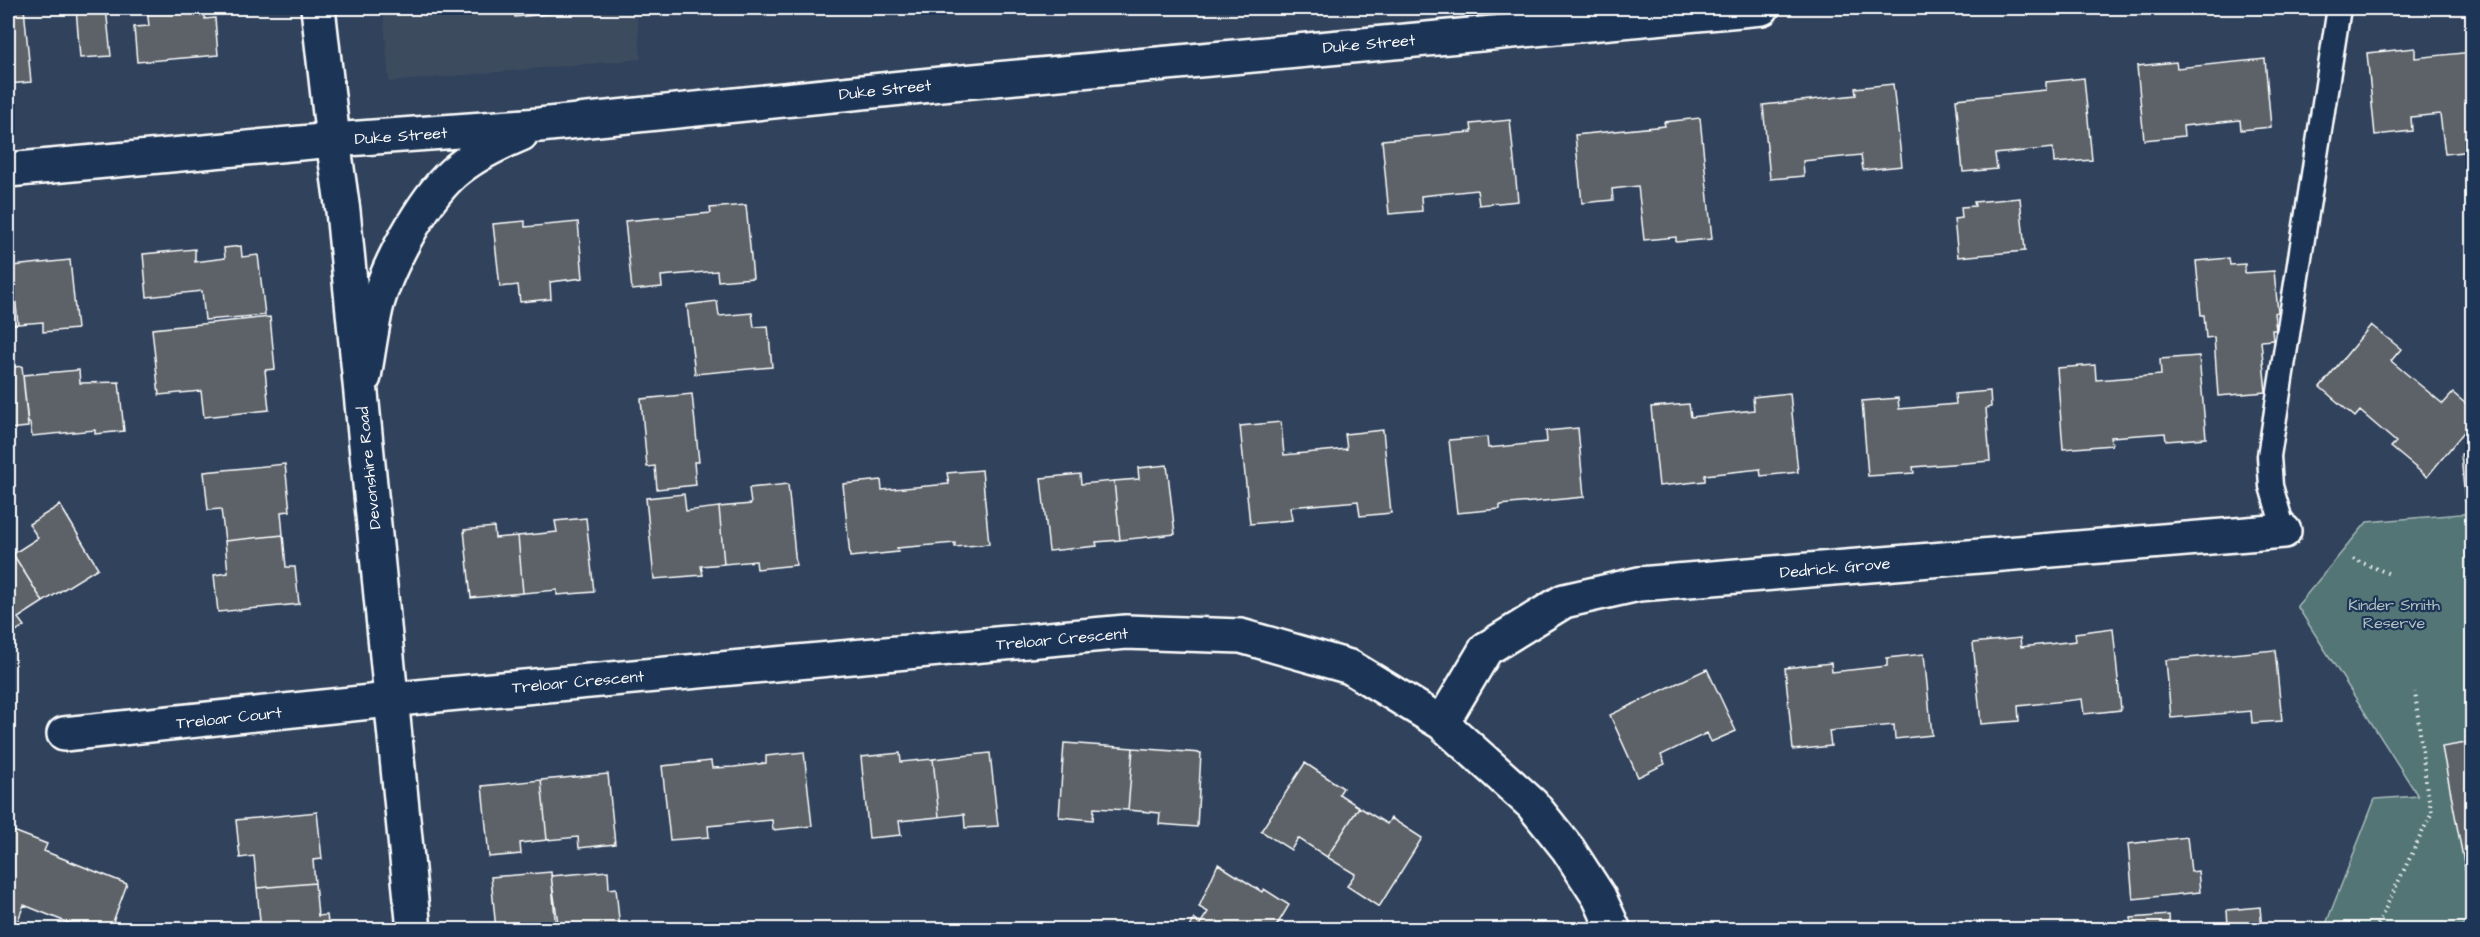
<svg xmlns="http://www.w3.org/2000/svg" width="2480" height="937" font-family="'Architects Daughter',sans-serif">
<rect width="100%" height="100%" fill="#30425c"/>
<filter id="ink" filterUnits="userSpaceOnUse"><feTurbulence type="fractalNoise" baseFrequency=".0167" numOctaves="2"/><feDisplacementMap in="SourceGraphic" scale="12" xChannelSelector="R" yChannelSelector="G"/><feConvolveMatrix kernelMatrix="1 2 1 2 8 2 1 2 1" color-interpolation-filters="sRGB"/></filter>
<g filter="url(#ink)">
<path fill="#3d4c5f" d="M383,8H636L641,59L389,82Z"/>
<path fill="#527474" stroke="#a8baba" stroke-width="1.5" d="M2472,513V929H2324L2375,799L2418,796L2297,606L2367,522Z"/>
<path fill="#5b6267" stroke="#fff" stroke-width="1.5" d="M24,8L31,82L8,84V10Z
M76,8H106L111,56L80,58Z
M147,8H204L205,19L215,18L218,55L137,62L134,27L149,26Z
M515,8H557L558,13L515,17Z
M557,8H625L558,13Z
M2415,48V58L2472,52V151L2445,154L2440,114L2411,117L2412,131L2375,135L2367,53Z
M2265,59L2271,127L2241,130L2240,120L2183,126L2184,136L2144,140L2137,66L2176,62L2177,68Z
M2084,78L2092,160L2054,163L2053,148L1995,154L1997,169L1963,172L1956,99L2046,90V82Z
M1893,84L1902,166L1863,170L1861,155L1803,161L1804,176L1770,179L1763,105L1856,95L1855,88Z
M1700,118L1712,239L1676,242V237L1644,240L1638,186L1612,189L1613,200L1582,203L1575,135L1665,126L1664,122Z
M1510,120L1518,201L1479,205L1477,190L1421,196L1422,211L1389,214L1382,140L1472,132L1471,124Z
M2020,198L2025,251L1958,257L1954,219L1962,218L1961,207L1975,206L1974,202Z
M746,205L753,278L718,281L717,271L661,276L662,287L632,290L625,221L711,213L710,208Z
M525,221V227L578,222L583,278L550,282L551,299L520,302L518,285L500,287L493,224Z
M241,246L242,257L258,255L265,315L205,320L202,291L147,297L143,254L195,249V262L225,258L224,248Z
M2229,258L2230,265L2245,264V273L2274,271L2278,312L2274,313L2276,330H2272L2273,340L2261,341L2266,392L2218,396L2214,337L2206,338L2204,315H2201L2196,261Z
M70,260L77,329L43,332V322L18,324L12,266Z
M8,266H12L18,324L8,325Z
M717,301L719,316L752,313L754,327L768,326L772,367L695,374L687,305Z
M270,317L275,369L265,370L269,410L204,417L201,391L159,395L152,329Z
M2371,325L2401,349L2391,361L2443,404L2453,393L2472,409V422L2427,477L2391,447L2396,442L2360,411L2355,417L2320,387Z
M2199,356L2206,438L2166,441L2165,433L2111,437L2112,445L2063,449L2057,368L2095,365L2096,380L2161,375L2160,359Z
M22,366L28,427L8,429V368Z
M79,370L80,383L119,382L124,431L95,434V430L32,436L30,423H28L23,375Z
M1990,391L1991,407L1986,408L1990,461L1913,467L1914,473L1868,476L1862,401L1898,398L1899,409L1956,404L1955,394Z
M1790,393L1798,472L1761,476L1760,469L1705,475V481L1659,486L1651,407L1689,404L1691,417L1754,410L1753,397Z
M692,394L699,462H694L696,485L657,489L655,466L647,467L641,399Z
M1281,422L1284,455L1347,449L1345,434L1383,430L1391,513L1360,516L1358,501L1290,507L1292,520L1250,524L1240,426Z
M1578,428L1584,497L1500,505V509L1457,513L1449,440L1487,437L1488,448L1547,442L1546,431Z
M2472,452V500L2465,501L2461,454Z
M285,464L290,511L281,512L283,535L225,541L221,509L208,510L204,472Z
M1167,465L1175,534L1120,540L1114,481L1139,479L1138,468Z
M982,470L989,544L955,547V543L897,548L898,552L850,557L843,484L881,480L882,490L949,484L947,473Z
M1080,474L1081,484L1114,481L1120,540L1096,542L1097,546L1049,551L1041,478Z
M788,484L796,565L757,569L756,561L724,564L719,507L751,504L749,488Z
M684,494L686,511L719,507L724,564L701,566L703,575L654,579L646,498Z
M60,505L98,568L43,602L13,554L38,538L29,524Z
M586,518L594,592L557,595V590L523,593L518,536L557,532L555,521Z
M494,527L495,538L518,536L523,593L471,598L464,530Z
M283,535L286,567H295L299,604L218,612L214,575L228,573L225,541Z
M13,554L43,602L18,618L24,626L8,636V557Z
M2113,628L2121,710L2084,714L2082,699L2018,706L2019,721L1981,724L1973,643L2020,638L2021,647L2076,641L2075,633Z
M2275,650L2282,721L2252,723L2251,711L2171,718L2166,660Z
M1924,654L1932,735L1895,739L1894,725L1829,731L1831,746L1793,750L1785,668L1831,663L1832,672L1887,666V658Z
M1707,669L1736,731L1711,742L1707,733L1661,755L1665,764L1638,777L1610,715Z
M2472,742V905L2442,747Z
M1064,743L1133,748L1128,810L1094,808L1093,820L1059,817Z
M1133,748L1201,753L1197,827L1159,824L1160,813L1128,810Z
M804,752L812,826L773,830L772,820L708,826L709,837L670,840L662,766L711,761L712,768L734,767L766,763V756Z
M900,753L901,762L933,759L939,817L899,821L901,835L869,838L861,757Z
M990,753L998,826L965,828L964,814L939,817L933,759Z
M1305,763L1343,788L1339,794L1359,807L1327,857L1298,838L1291,850L1261,831Z
M608,774L615,844L579,848L578,837L547,840L541,780Z
M541,780L547,840L520,843L521,854L489,857L482,786Z
M1359,807L1387,824L1391,818L1422,838L1379,907L1347,886L1355,874L1327,857Z
M317,812L322,859L313,860L315,883L257,888L254,856L240,858L236,820Z
M11,830L47,844L44,851L127,884L110,930H75L76,926L24,905L14,930H8V840Z
M2187,837L2191,872L2198,871L2200,892L2133,899L2128,844Z
M1218,864L1262,892L1264,889L1289,905L1274,930H1189L1194,919L1200,924L1208,912L1199,907Z
M608,871L609,889L616,888L620,930H559L551,876Z
M551,872L556,930H496L491,877Z
M315,883L318,916L327,915L329,930H247L246,922L260,921L257,888Z
M2260,907L2262,930H2132L2131,918L2169,915L2170,929L2228,925L2227,910Z
M2472,925V930L2421,929Z"/>
<g fill="none" stroke-linecap="round" stroke-linejoin="round">
<g stroke="#fff" stroke-width="27">
<path id="service" d="M2284,531L2271,486L2269,456L2339,8"/>
</g>
<g stroke="#fff" stroke-width="38">
<path id="minor" d="M1442,723L1486,649L1564,601L1639,584L2284,531
M64,734L447,694L1126,632L1241,636L1350,667L1442,723L1532,804L1568,849L1599,897L1614,930"/>
</g>
<g stroke="#fff" stroke-width="38">
<path id="tertiary" d="M8,170L333,140L539,125L941,84L1762,8
M364,377C368,354 371,331 376,308C386,268 422,201 453,173C472,156 497,144 521,134"/>
</g>
<g stroke="#fff" stroke-width="38">
<path id="secondary" d="M318,8L333,140L343,211L414,930"/>
</g>
<path stroke="#fff" stroke-width="4" stroke-dasharray="1.5 4.5" stroke-linecap="butt" d="M1209,8L1211,12
M2353,559L2390,574
M2375,930L2432,812L2427,791L2415,692"/>
<use href="#service" stroke="#1d3557" stroke-width="22"/>
<use href="#minor" stroke="#1d3557" stroke-width="33"/>
<use href="#tertiary" stroke="#1d3557" stroke-width="33"/>
<use href="#secondary" stroke="#1d3557" stroke-width="33"/>
</g>
</g>
<g text-anchor="middle" dominant-baseline="central" stroke-width="4.5" stroke-linejoin="round" paint-order="stroke">
<g font-size="16" fill="#fff" stroke="#1d3557">
<text transform="translate(1369 44) rotate(-5)">Duke Street</text>
<text transform="translate(885 90) rotate(-6)">Duke Street</text>
<text transform="translate(401 136) rotate(-4)">Duke Street</text>
<text transform="translate(369 468) rotate(-96)">Devonshire Road</text>
<text transform="translate(1835 568) rotate(-5)">Dedrick Grove</text>
<text transform="translate(1062 639) rotate(-5)">Treloar Crescent</text>
<text transform="translate(578 682) rotate(-5)">Treloar Crescent</text>
<text transform="translate(229 718) rotate(-6)">Treloar Court</text>
</g>
<g font-size="16" fill="#b1c0c0" stroke="#1d3557">
<text x="2394" y="605">Kinder Smith<tspan x="2394" dy="18">Reserve</tspan></text>
</g>
</g>
<rect width="2480" height="937" fill="none" stroke="#1d3557" stroke-width="30"/>
<rect x="15" y="15" width="2450" height="907" fill="none" stroke="#fff" stroke-width="2" filter="url(#ink)"/>
</svg>
